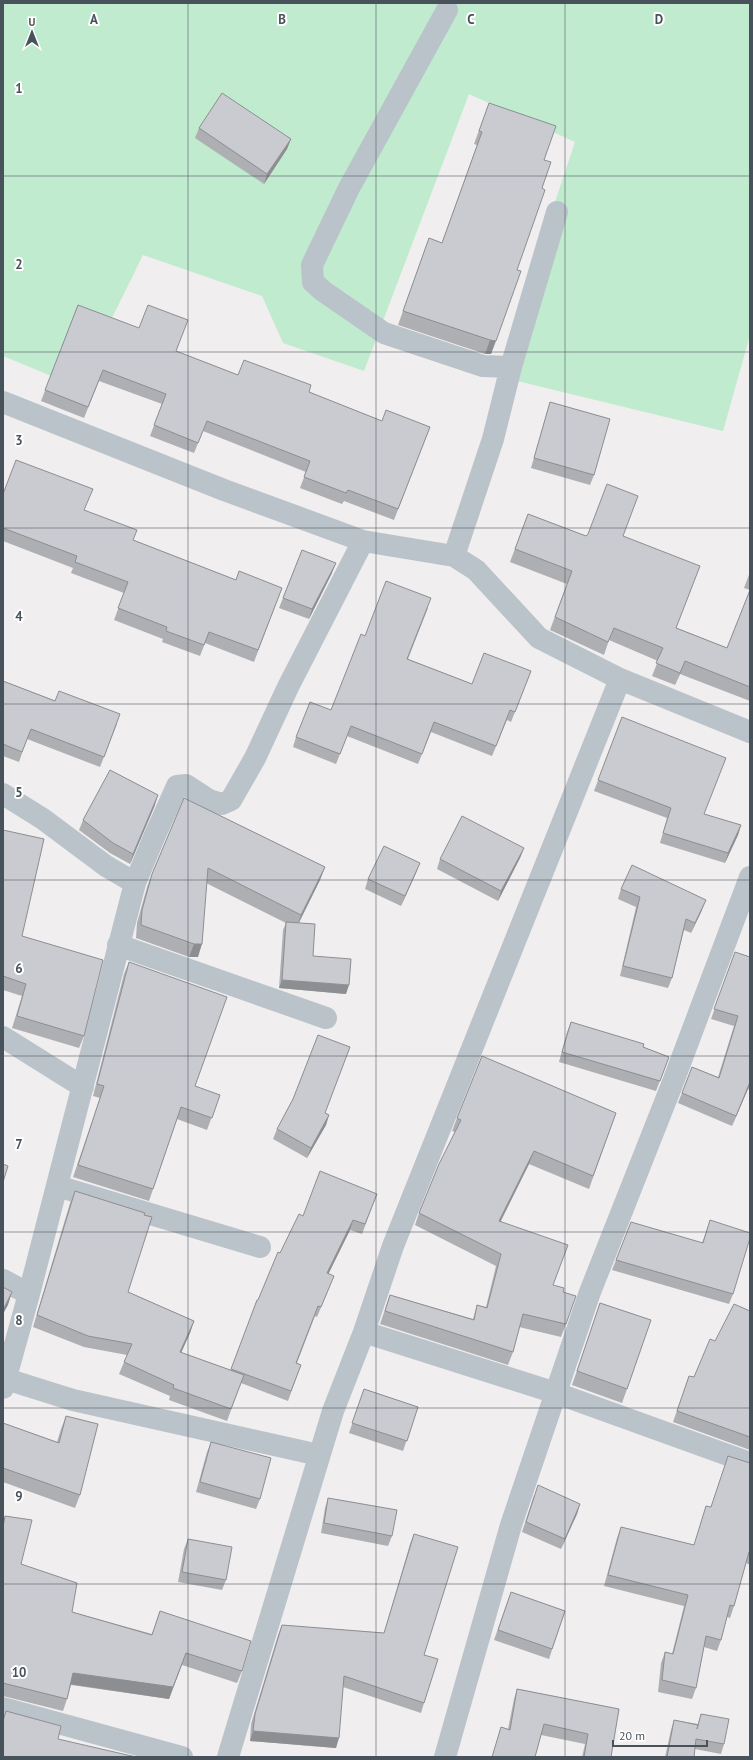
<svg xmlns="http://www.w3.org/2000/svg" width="753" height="1760" font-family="'PT Sans',sans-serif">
<rect width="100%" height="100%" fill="#f0eeee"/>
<path fill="#c0ebcf" d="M3,3H750V335L723,431L497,376L575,142L469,94L364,371L283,343L262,296L143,255L78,387L3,356Z"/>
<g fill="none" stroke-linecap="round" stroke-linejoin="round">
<path stroke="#bbc3ca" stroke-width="22" d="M447,10L349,188L312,265L313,282L323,291L384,333L483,366L511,367
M3,402L224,490L363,541L454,556L476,570L539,638L620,679L750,732
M454,556L493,439L511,367L557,212
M3,794L43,819L106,866L135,883
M118,945L326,1018
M3,1037L83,1087
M57,1186L260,1247
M3,1280L29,1294
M364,1332L556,1393L750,1463
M6,1379L73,1400L319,1455
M3,1388L29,1294L135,883L155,835L177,786L186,785L209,800L222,804L231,800L255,758L288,687L363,541
M3,1708L182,1757
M228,1757L333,1411L364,1332L393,1246L620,679
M445,1757L511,1525L590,1292L673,1082L750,877"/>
</g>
<path fill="#adafb3" d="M489,103L544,160L542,188L491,354H485L398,325L429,238L442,243L477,145L474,144Z
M199,128L291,139L287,149L264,184L195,138Z
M78,305L176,351L238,375L309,392L382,421L430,427L394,520L344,501L342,504L300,488L306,472L203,431L194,453L150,436L162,404L99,381L84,418L41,401Z
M550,402L594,475L590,485L531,468L547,412Z
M3,494L85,510L133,540L236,580L282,588L254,662L205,643L200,656L162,642L163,639L114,620L124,593L71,573L73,568L3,541Z
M528,514L586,536H623L677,628L727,648L750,590V701L680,674L675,685L652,676L658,661L609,640L604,655L550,630L567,584L510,562Z
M302,550L332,573L309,619L279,608Z
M750,572V590L744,588Z
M428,608L408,659L472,684L531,671L511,722L507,720L492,756L431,732L418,764L347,736L336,764L293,747L296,737L331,710L365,636Z
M3,681L117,724L100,767L27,739L19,762L3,756Z
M622,717L704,814L741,825L738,835L725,863L660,843L667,818L594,791Z
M184,798L325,867L320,880L299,923L313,956L346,994L279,988L283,930L286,923L206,883L198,957H189L136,938L137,923L147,887L152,874Z
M155,805L130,864L110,853L79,830L83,820Z
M3,830L22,936L84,1036L79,1048L12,1028L22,996L3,990Z
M524,848L520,858L498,901L437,869L440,859Z
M416,873L401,906L365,889L368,879Z
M621,889L702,910L691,933L684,930L672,978L668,988L620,976L636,907L618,899Z
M735,952L750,957V1090L748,1089L732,1126L678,1103L692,1067L718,1077L734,1026L711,1019Z
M129,962L195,1086L220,1095L207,1130L177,1119L149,1201L73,1177L100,1098L93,1096L124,974Z
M571,1022L643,1047L669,1057L656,1091L559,1062L567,1032Z
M326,1113L329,1115L326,1125L307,1158L273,1139L277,1129Z
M616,1113L589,1189L529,1164L501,1221L553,1285L563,1292L566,1324L561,1337L519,1327L513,1352L508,1365L380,1324L390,1295L473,1319L477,1305L486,1307L496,1266L415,1225L419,1213L455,1132L452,1131L457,1118Z
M75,1191L128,1292L194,1321L190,1333L181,1353L231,1370L257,1300H258L280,1253L303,1216L377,1194L362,1234L350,1230L328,1274L330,1286L317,1317L315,1316L297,1363L301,1365L288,1401L241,1383L227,1421L169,1400L170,1396L119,1374L127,1355L84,1347L33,1327L70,1203Z
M710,1220L733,1294L729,1304L612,1270L616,1260L702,1243Z
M600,1303L627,1389L622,1403L572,1385Z
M750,1311V1450L673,1422L689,1376L694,1377L715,1341Z
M364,1389L418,1407L403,1451L349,1433Z
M66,1416L80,1495L75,1508L3,1482V1423L57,1442L61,1429Z
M211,1442L260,1499L256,1509L196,1492L207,1452Z
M728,1456L750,1463V1565L746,1563L734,1606L730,1618L727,1617L721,1640L717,1651L704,1647L696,1688L692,1699L658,1692L661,1663L665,1652L672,1654L684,1606L604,1586L617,1538L621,1527L694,1545L706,1506L711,1507Z
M534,1495L580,1504L577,1514L561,1549L522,1532Z
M328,1498L392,1536L388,1546L321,1533L325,1508Z
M5,1516L21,1564L72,1612L152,1634L160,1611L242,1671L237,1683L182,1665L169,1699L71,1685L67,1699L63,1711L3,1696V1521Z
M414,1534L424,1655V1703L421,1713L343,1687L336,1748L250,1741L251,1724L278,1635L282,1625L384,1633L410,1544Z
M188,1539L226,1580L222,1590L178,1582L184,1549Z
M511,1592L565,1611L549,1659L494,1640Z
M517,1689L619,1709L611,1757H582L585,1744L541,1735L535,1757H492L501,1727L508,1729L514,1699Z
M701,1714L724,1744L721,1754L695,1749L694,1757H665L671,1730L674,1720L698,1724Z"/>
<path fill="#8d8e92" d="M291,139L287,149L264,184L267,174Z
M490,340L496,341L491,354H485Z
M336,563L332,573L309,619L312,609Z
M685,661L680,674L675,685Z
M158,795L155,805L130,864L133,854Z
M741,825L738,835L725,863L728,853Z
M524,848L520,858L498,901L501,891Z
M420,863L416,873L401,906L405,896Z
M325,867L320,880L296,928L301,915Z
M706,900L702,910L691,933L695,923Z
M194,944H202L198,957H189Z
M282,980L349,985L346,994L279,988Z
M750,1082L748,1089L732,1126L736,1116Z
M329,1115L326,1125L307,1158L311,1148Z
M534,1151L529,1164L494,1234L499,1221Z
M353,1220L350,1230L324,1283L327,1273Z
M12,1292L8,1305L3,1314V1310Z
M194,1321L190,1333L176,1364L180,1352Z
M580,1504L577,1514L561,1549L565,1539Z
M186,1653L169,1699L69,1684L73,1673Z
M253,1731L339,1738L336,1748L250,1741Z"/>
<path fill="#c9cbd0" stroke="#8d8e92" d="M222,93L291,139L267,174L199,128Z
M489,103L556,126L544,160L551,162L542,188L545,190L517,270L521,271L496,341L490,340L403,311L429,238L442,243L482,132L479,131Z
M78,305L139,328L148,305L188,320L176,351L238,375L244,360L311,385L309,392L382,421L386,410L430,427L398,509L348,490L346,493L304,477L310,461L207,421L198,443L154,425L166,394L103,370L88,407L45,390Z
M550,402L610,419L594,475L534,458Z
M16,460L93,489L84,510L137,530L133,540L236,580L239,571L282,588L258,650L209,632L204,645L166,631L167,627L118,608L128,582L75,562L77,556L3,528V494Z
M607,484L638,496L623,536L700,566L676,628L727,648L750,590V687L685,661L680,673L656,663L663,648L614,628L608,642L555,617L572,571L515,549L528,514L586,536L588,534Z
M302,550L336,563L312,609L283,598Z
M386,581L431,598L407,659L472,684L484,653L531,671L515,712L510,710L496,746L434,722L422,754L351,726L340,754L296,737L310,702L331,710L361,634L365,636Z
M3,681L55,701L59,691L120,714L104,757L31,729L22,752L3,744Z
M622,717L726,758L704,814L741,825L728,853L663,833L671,808L598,780Z
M110,770L158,795L133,854L113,843L83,820Z
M184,798L325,867L301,915L208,868L202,944H194L141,925L142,910L152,874Z
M462,816L524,848L501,891L440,859Z
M3,830L44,839L22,936L103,960L84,1036L17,1016L26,984L3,976Z
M384,846L420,863L405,896L368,879Z
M632,865L706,900L695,923L686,919L672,978L623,966L640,897L621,889Z
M286,922L315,924L313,956L351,959L349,985L282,980Z
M735,952L750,957V1082L736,1116L682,1093L692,1067L719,1078L738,1016L714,1009Z
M129,962L227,997L195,1086L220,1095L212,1118L181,1107L153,1189L78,1165L104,1086L97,1084Z
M571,1022L644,1044L643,1047L669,1057L660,1081L562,1052Z
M318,1035L350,1047L325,1113L329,1115L311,1148L277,1129L293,1099Z
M482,1056L616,1113L593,1176L534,1151L499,1221L568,1245L553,1285L564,1288L563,1292L576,1296L566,1324L523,1314L513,1352L385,1311L390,1295L474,1320L477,1305L487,1308L501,1254L419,1213L439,1164L461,1120L457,1118Z
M3,1164L8,1166L3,1182Z
M320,1171L377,1194L365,1224L353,1220L327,1273L334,1276L321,1307L318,1306L296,1363L301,1365L291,1391L231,1369L257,1300H258L278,1252L280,1253L299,1214L303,1216Z
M75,1191L145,1213L144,1215L152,1217L128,1292L194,1321L180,1352L244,1375L231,1409L173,1388L174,1385L124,1362L132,1344L88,1336L37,1315Z
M710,1220L750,1233V1238L733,1294L616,1260L631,1222L703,1243Z
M3,1287L12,1292L3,1310Z
M600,1303L651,1320L627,1389L577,1371Z
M734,1304L750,1311V1437L677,1411L689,1376L694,1377L710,1339L715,1341Z
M364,1389L418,1407L407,1441L352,1423Z
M66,1416L98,1424L80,1495L3,1468V1423L59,1443Z
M211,1442L271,1458L260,1499L200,1482Z
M728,1456L750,1463V1552H749L734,1606L730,1605L721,1640L706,1636L696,1688L662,1680L665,1652L673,1654L688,1595L608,1575L621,1527L694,1545L706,1506L711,1507Z
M538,1485L580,1504L565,1539L526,1522Z
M328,1498L397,1510L392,1536L324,1523Z
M5,1516L32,1520L21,1564L77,1583L72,1612L152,1635L160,1611L251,1641L242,1671L186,1653L173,1687L73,1673L67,1699L3,1683V1527Z
M414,1534L458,1547L424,1655L438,1659L424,1703L344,1676L339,1738L253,1731L255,1714L282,1625L384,1633Z
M188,1539L232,1547L226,1580L182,1572Z
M511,1592L565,1611L552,1649L498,1630Z
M517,1689L619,1709L611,1757H584L588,1734L544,1724L535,1757H492L501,1727L510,1730Z
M6,1711L61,1726L58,1739L136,1757H3V1721Z
M701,1714L729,1719L724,1744L696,1739L694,1757H667L674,1720L698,1725L697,1729Z"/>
<path fill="none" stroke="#48525a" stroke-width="1" stroke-opacity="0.55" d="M188,3V1757M376,3V1757M565,3V1757M3,176H750M3,352H750M3,528H750M3,704H750M3,880H750M3,1056H750M3,1232H750M3,1408H750M3,1584H750"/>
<g font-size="13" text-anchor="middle" font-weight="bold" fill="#48525a" stroke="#fff" stroke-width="4" stroke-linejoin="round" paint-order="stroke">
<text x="94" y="24">A</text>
<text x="282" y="24">B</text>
<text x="471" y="24">C</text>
<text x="659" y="24">D</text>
<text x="19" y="93">1</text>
<text x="19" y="269">2</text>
<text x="19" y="445">3</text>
<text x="19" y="621">4</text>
<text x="19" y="797">5</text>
<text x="19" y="973">6</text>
<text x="19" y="1149">7</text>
<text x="19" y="1325">8</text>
<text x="19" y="1501">9</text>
<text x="19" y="1677">10</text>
</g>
<rect width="753" height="1760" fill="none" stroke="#48525a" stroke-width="8"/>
<g transform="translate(32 32)" stroke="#ffffff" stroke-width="3" paint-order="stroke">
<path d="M0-3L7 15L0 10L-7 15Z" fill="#48525a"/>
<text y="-6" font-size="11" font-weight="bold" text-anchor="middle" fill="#48525a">U</text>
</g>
<path d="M613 1740v6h94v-6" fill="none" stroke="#48525a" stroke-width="2"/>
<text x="619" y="1740" font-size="12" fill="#48525a" stroke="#ffffff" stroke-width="3" paint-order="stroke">20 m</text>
</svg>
